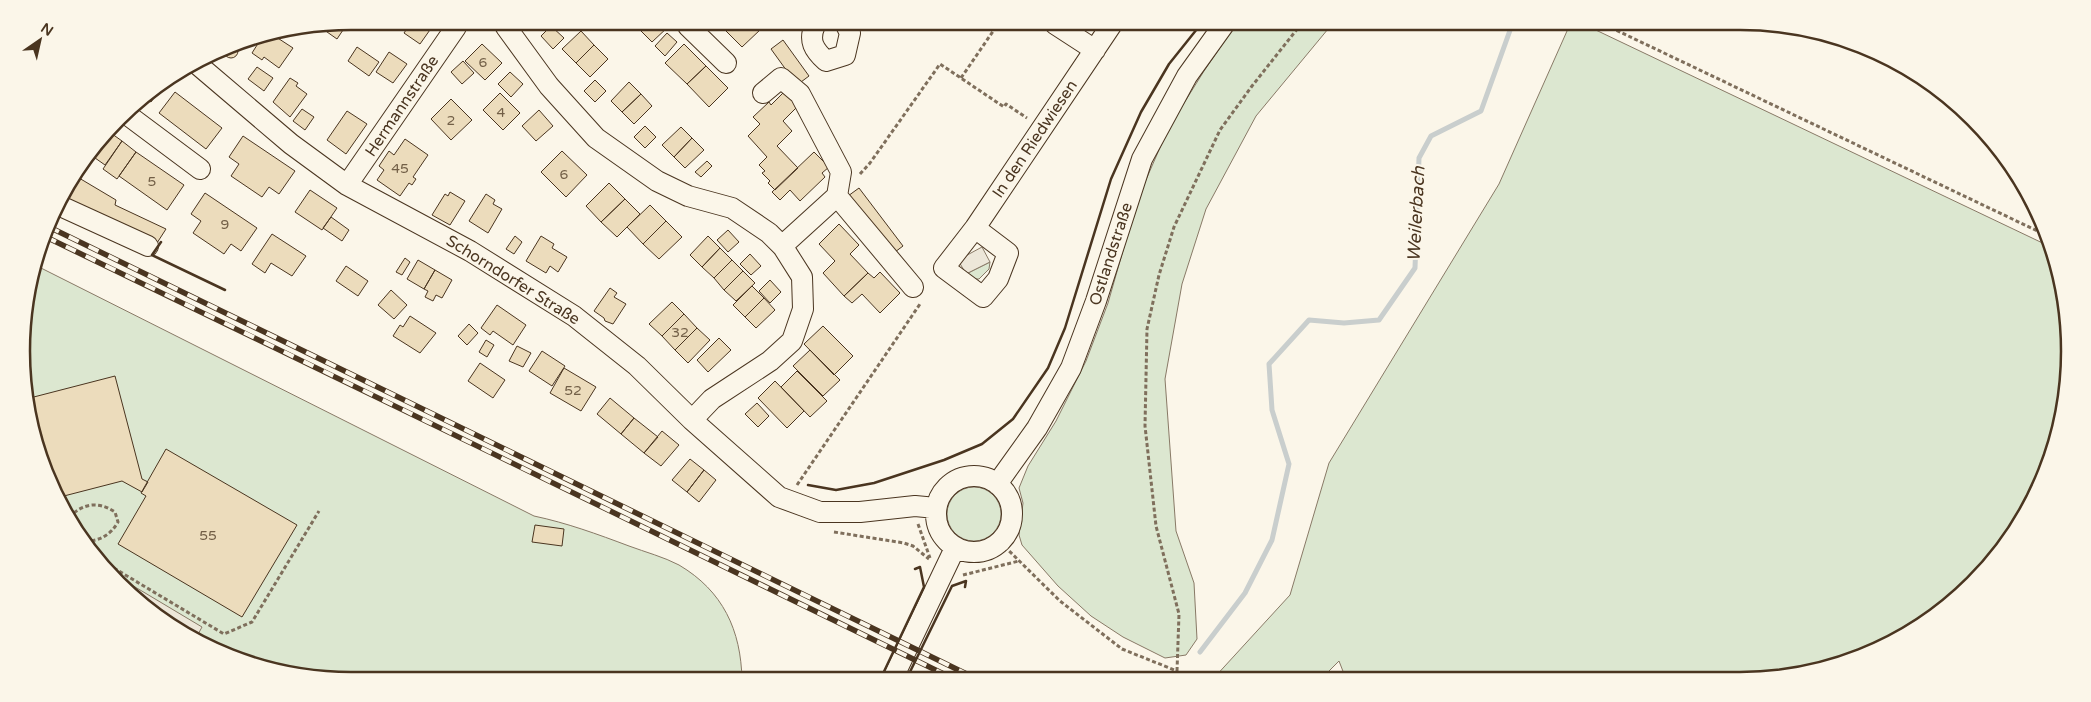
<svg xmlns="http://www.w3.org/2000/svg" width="2091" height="702" font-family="'Varela Round',sans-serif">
<rect width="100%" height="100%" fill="#fbf6e9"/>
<path fill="#dce7d0" stroke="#887966" d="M1571,22H1579L2053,248L2067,308L2069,372L2059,436L2025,516L1958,599L1866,656L1783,678L1346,679L1339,661L1321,679H1213L1290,595L1329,463L1499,184Z
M1237,23H1333L1256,116L1206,209L1182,284L1165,379L1176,531L1194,583L1197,639L1186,655L1165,658L1123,637L1091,616L1058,586L1022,545L1019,535L1023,503L1019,488L1028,466L1056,421L1086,361L1108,303L1138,198L1169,127L1204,71Z
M990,262L989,269L979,279H972L966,274Z
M37,266L534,516C567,523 597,534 629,546C645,552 664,557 679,565C723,591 741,630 742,680L351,681L266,670L168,625L118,584L77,534L32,436L22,373L24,308Z
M947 514a27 27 0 1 1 54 0a27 27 0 1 1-54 0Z"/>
<path fill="#ede7d9" stroke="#887966" d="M982,247L990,262L966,274L958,260Z
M105,569L202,627L196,638L168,625L118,584Z"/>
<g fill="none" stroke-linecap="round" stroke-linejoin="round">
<path stroke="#c9cecd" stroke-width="5" d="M1200,652L1245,593L1272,540L1289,464L1272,410L1269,364L1309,320L1344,323L1379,320L1415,268L1419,158L1431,136L1481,111L1513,22"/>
</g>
<path fill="#ecdcbc" stroke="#4a3520" d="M758,25L761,29L742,47L721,26Z
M551,26L564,38L553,49L541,36Z
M636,26H669L652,42Z
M320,27H345L337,39Z
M408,27H432L420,44L404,33Z
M581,31L594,45L576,63L562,49Z
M270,33L293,48L279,68L264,57L262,60L252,53L264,34Z
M667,33L677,42L665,56L655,46Z
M783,40L809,76L797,85L771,49Z
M224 51a7 7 0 1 1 14 0a7 7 0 1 1-14 0Z
M482,44L502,63L485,80L465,61Z
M684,44L706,66L687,84L665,63Z
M594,45L608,59L590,77L576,63Z
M357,47L379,62L369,76L348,61Z
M389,52L407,64L393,83L376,72Z
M463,61L474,73L462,84L451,72Z
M706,66L728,88L709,107L687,84Z
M257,67L273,78L264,91L248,79Z
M510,72L523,84L511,97L498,84Z
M290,78L298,83L296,86L307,94L290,117L273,102Z
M595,80L606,91L595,102L584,91Z
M629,82L641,94L622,112L611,101Z
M164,84L151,102L144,97Z
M175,92L222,128L206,149L159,113Z
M784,92L798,106L783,121L792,131L777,146L798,168L775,190L768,183L770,181L762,173L765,171L759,165L767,157L748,136L760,124L753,117L769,102L771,105Z
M500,93L520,113L503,130L483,110Z
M641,94L652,106L634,124L622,112Z
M451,99L472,120L451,140L431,119Z
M302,109L314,117L305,130L293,121Z
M539,110L553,126L536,141L522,126Z
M347,111L367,124L346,154L327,140Z
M645,126L656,137L645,148L634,137Z
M681,127L692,138L674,157L662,145Z
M108,131L122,141L105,165L88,153Z
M243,136L295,171L279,194L269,187L262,197L231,176L239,164L229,157Z
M692,138L704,150L685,168L674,157Z
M405,139L428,155L413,177L416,179L412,185L409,183L400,196L377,180L384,170L379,166L389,151L394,155Z
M122,141L136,152L117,179L103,169Z
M562,151L587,175L566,197L541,172Z
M136,152L184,185L167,210L119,176Z
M814,152L829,167L822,173L825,177L800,201L790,190L780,200L772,192Z
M707,161L712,166L701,177L695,172Z
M74,175L116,200L115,205L166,229L157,243L61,196Z
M609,183L625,199L601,222L586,206Z
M859,188L903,246L891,255L848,196Z
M310,190L337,208L322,230L295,212Z
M450,192L465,201L450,225L432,215L445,194L448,196Z
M205,193L257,228L241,251L231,244L224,254L193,233L201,221L191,214Z
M486,194L495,200L493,204L502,209L488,233L469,221Z
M625,199L640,214L617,237L601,222Z
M650,205L666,221L643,244L627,227Z
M331,217L349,230L342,241L323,228Z
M666,221L682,237L659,259L643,244Z
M839,224L859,245L850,254L868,273L844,296L823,273L835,261L819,244Z
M728,230L739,242L728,252L717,240Z
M272,234L306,256L292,276L271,263L265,273L252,264Z
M515,236L522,242L514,254L506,249Z
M541,236L554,244L552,248L567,257L558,272L550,266L546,273L526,261Z
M708,236L720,248L702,267L690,255Z
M720,248L732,260L714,278L702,267Z
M750,254L761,266L751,275L740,264Z
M405,258L410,262L402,275L396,272Z
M418,260L435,270L424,289L407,279Z
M732,260L743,271L724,290L714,278Z
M346,266L368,281L358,296L336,281Z
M435,270L452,280L442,298L436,295L433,301L425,297L428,291L424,289Z
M743,271L755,283L736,301L724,290Z
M880,272L900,293L880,313L862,294L852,303L844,296L868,273L874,278Z
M770,280L781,292L770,303L759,291Z
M752,286L764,298L745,317L733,305Z
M610,288L617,293L614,297L626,304L613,324L605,321L604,318L594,311Z
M391,290L407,305L394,319L378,305Z
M764,298L775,310L756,328L745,317Z
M672,302L684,314L662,336L649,324Z
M497,305L526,325L513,345L493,331L490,335L481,328Z
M684,314L697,328L675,350L662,336Z
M410,316L436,333L420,353L393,336L400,325L403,327Z
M469,324L478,333L467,345L458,336Z
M823,326L853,356L834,375L804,344Z
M697,328L710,340L688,363L675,350Z
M719,338L731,350L708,372L697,360Z
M486,340L494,345L487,357L479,352Z
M517,346L531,353L523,367L509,361Z
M810,350L840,380L823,396L793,366Z
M542,351L565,366L552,386L529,371Z
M480,363L505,380L493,398L468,381Z
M564,368L596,387L581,411L550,393Z
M797,371L827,401L810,417L781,387Z
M115,376L142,479L148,482L142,492L122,481L60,497L32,436L26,399Z
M775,381L804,411L787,428L758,398Z
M610,398L634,418L621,434L597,414Z
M757,403L769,416L758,427L745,414Z
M634,418L658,437L644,453L621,434Z
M662,431L679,445L661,466L644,453Z
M166,449L297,525L242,617L118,544L146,496L141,493Z
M690,459L704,470L687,492L672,480Z
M704,470L716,480L699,502L687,492Z
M535,525L564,529L562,546L532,542Z"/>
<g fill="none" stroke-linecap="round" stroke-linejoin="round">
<g stroke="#4a3520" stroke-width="22">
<path id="minor" d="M1055,24L1095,50
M815,25C808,41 814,50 826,61L845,55L850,33L846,25
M688,26L726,63
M506,27L549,86L596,138L657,181L688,196L732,208L769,233L783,247L802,277L803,309L792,341L770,361L712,399L692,420
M197,64L291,144L347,185L470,251L574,316L637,366L692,420L779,497L820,512H860L915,506L936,508
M763,93L781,78L800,94L841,172L837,196L782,246
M125,113L200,169
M347,185L456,27
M837,196L913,287
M56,204L148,246
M975,228L1008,253L998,279L983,297L944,268L975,228L1112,24
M936 514a38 38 0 1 1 76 0a38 38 0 1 1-76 0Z
M997,484L1037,428L1071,368L1096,301L1142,159L1187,76L1225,23
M892,680L955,548"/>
</g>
<path stroke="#7f6f5c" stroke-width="3" stroke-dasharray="4 2.5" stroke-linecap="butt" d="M1599,22L2048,236
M961,78L998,24
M860,174L870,163L940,64L1004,107L1006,104L1027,118
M797,485L920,304
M69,517C84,503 98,501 115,512L118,522C110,536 98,542 82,541
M918,524L930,558
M834,532L904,543L913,546L929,559
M88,541L90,550
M1000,542L1060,601L1122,649L1177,671L1188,679
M97,558L224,634L252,622L319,511
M963,575L1019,561
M1177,671L1179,614L1156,526L1145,426L1147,329L1159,275L1174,227L1220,130L1252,86L1302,23"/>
<use href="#minor" stroke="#fbf6e9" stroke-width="20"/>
<g stroke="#4a3520" stroke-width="5.5">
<path id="rail" d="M49,227L979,680
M46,237C350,383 653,532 956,680"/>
</g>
<use href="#rail" stroke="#fbf6e9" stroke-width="4" stroke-dasharray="11" stroke-linecap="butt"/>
<path stroke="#4a3520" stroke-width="2.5" d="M161,242L152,255L225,290
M808,485L836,490L874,483L944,460L982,444L1013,419L1048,368L1065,328L1111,179L1141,112L1169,64L1201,24
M880,680L924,587L920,567L915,569
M906,680L952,586L966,581L965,587"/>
</g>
<g text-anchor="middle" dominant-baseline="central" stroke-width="4" stroke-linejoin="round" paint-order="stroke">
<g font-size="14" fill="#725f47">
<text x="483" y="62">6</text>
<text x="501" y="112">4</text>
<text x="451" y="120">2</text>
<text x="400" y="168">45</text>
<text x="564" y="174">6</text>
<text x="152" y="181">5</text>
<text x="225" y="224">9</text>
<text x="680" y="332">32</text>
<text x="573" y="390">52</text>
<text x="208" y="535">55</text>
</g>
<g font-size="16" fill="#4a3520" stroke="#fbf6e9">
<text transform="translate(402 106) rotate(-56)">Hermannstraße</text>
<text transform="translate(1035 139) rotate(-56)">In den Riedwiesen</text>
<text transform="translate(1111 254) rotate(-72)">Ostlandstraße</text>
<text transform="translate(513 280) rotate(32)">Schorndorfer Straße</text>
</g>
<g font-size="18" font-style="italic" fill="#4a3520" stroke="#fbf6e9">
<text transform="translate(1416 214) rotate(-87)">Weilerbach</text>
</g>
</g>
<path d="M0 0H2091V702H0ZM351 30H1740A321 321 0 0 1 2061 351V351A321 321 0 0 1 1740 672H351A321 321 0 0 1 30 351V351A321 321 0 0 1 351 30Z" fill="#fbf6e9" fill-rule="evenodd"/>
<path fill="none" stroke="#4a3520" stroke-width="2.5" d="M351 30H1740A321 321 0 0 1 2061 351V351A321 321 0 0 1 1740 672H351A321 321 0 0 1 30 351V351A321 321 0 0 1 351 30Z"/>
<g transform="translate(40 40) rotate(34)" stroke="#fbf6e9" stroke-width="4" paint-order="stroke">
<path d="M0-4L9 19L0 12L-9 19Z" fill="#4a3520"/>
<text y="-8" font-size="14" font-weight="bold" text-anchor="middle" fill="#4a3520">N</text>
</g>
</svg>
